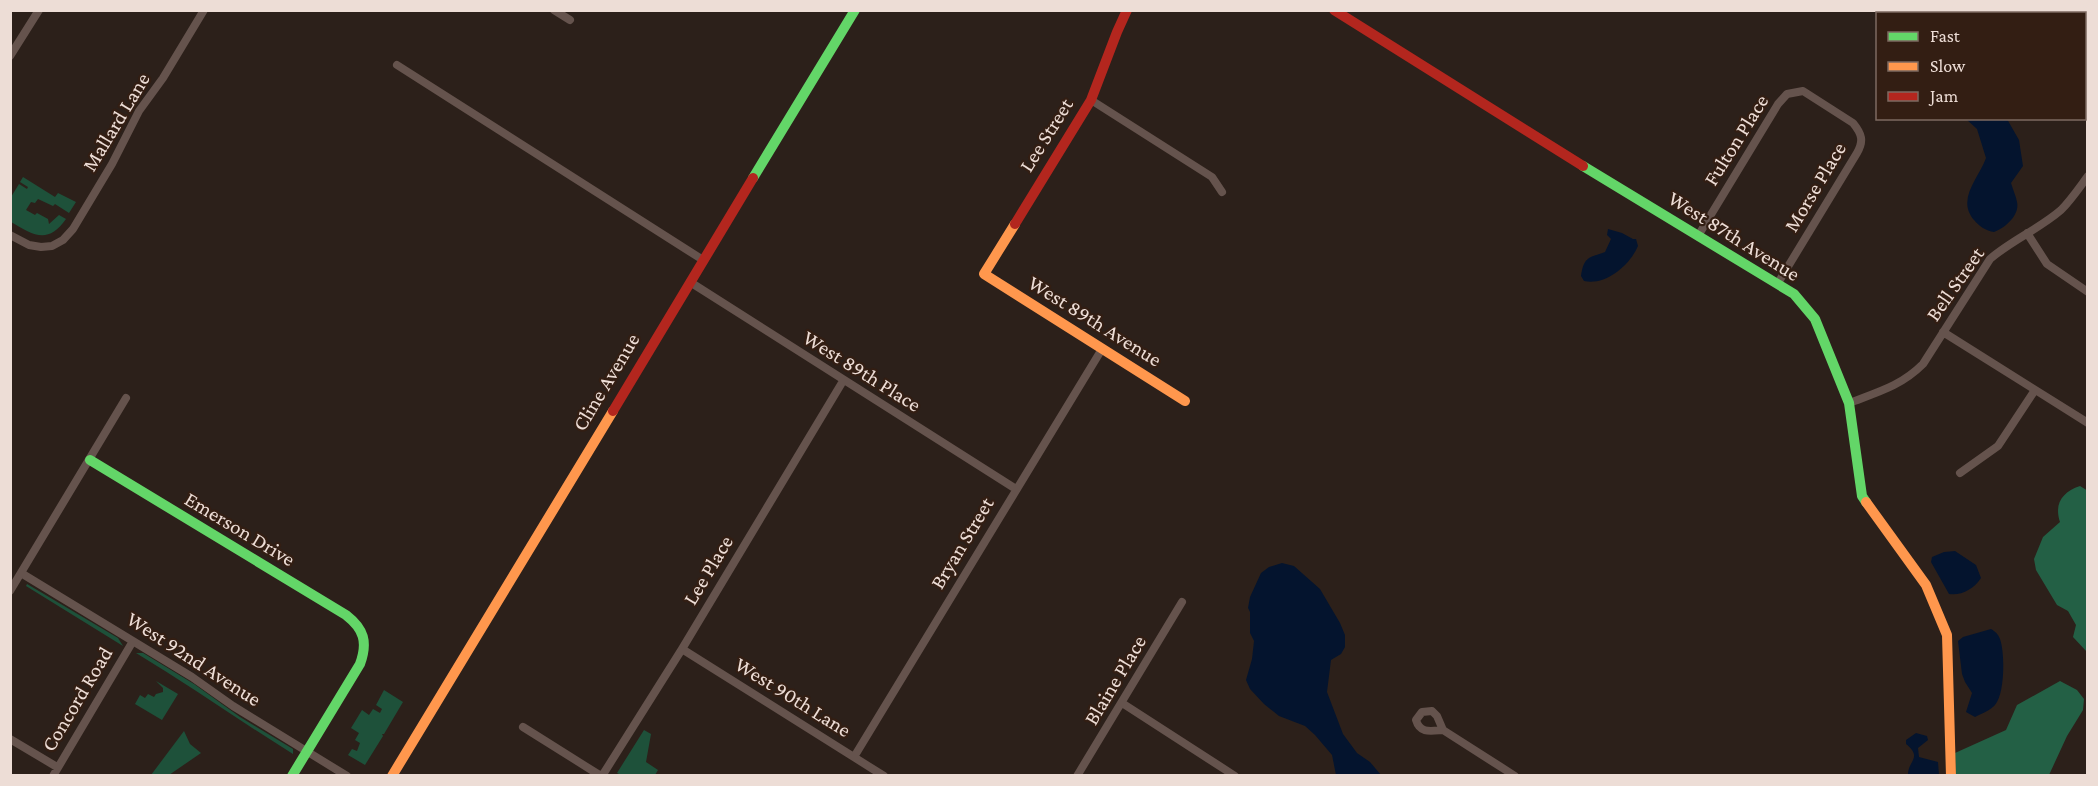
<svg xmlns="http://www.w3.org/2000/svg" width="2098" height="786" font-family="'Crimson Pro',serif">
<rect width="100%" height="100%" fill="#2c201a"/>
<path fill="#1e513a" d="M23,177L55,197L58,193L76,202L69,213L55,204L53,206L38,199L35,203L31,202L26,210L35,215L37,213L48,219L49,224L59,215L66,219C48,245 33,235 11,222V197L19,184L27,189L28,187L20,182Z
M27,584L118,638L123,646L26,586Z
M136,653H143L194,684L240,717L293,749V754C240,721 189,685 136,653Z
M156,681L178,694L162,720L135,704L140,695L145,698L148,694L154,697L156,694L163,692V688Z
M384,690L403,702L384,734H382L383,736L365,765L348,755L352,749L357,751L360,743L355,740L359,733L351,728L362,710L369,715L373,709L380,713L382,709L376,705Z
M644,730L651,734L646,762L658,770L655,775H621L617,773Z
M184,731L190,744L201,753L169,775H151Z"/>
<path fill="#236045" d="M2080,486L2088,491L2087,652L2073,637L2076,625L2068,611L2057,605L2036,570L2034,559L2043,537L2060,522C2054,504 2062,492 2080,486Z
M2060,681L2077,690L2084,699L2083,710L2067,736L2049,775H1956L1955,753L2006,730L2017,705Z"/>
<path fill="#04142e" d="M1966,119H2007L2019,140L2023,166L2011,183C2013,190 2016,196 2017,202C2020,215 2005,228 1994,232C1986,231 1979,226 1974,220C1956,199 1979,178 1986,158L1977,129Z
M1608,229L1622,233L1633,239H1636L1638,246C1630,265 1606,286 1584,281L1581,276C1584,256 1589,258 1605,252L1611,239L1607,235Z
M1955,551L1976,565L1981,578C1974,589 1961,596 1949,594L1931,562L1932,557L1944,552Z
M1282,563L1294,566L1320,589L1340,623L1345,635V647L1341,654L1331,660L1327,692L1343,734L1357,753L1370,762L1381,775H1336L1332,755L1315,735L1305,726L1279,716L1264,704L1250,689L1246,680L1252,659L1254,641L1250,633V612L1248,608L1250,597L1261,573L1269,567Z
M1991,629C1996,632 1998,634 2000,639C2005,653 2005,693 1995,705C1991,710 1981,714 1975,717L1966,712L1972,693L1965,682L1962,674L1958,641L1963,637Z
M1916,733L1927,736L1928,740L1918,748L1919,757L1938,762L1939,775H1908C1908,760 1923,758 1906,744V740Z"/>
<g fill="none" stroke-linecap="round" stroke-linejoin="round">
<path stroke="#65534d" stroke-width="8" d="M554,10L570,20
M2084,26L2088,25
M10,56L39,10
M397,65L703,260
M1091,100L1212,177L1222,192
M2084,112L2088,116
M2027,233L2047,264L2088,292
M10,235L29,245L41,247L52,246L63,240L73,229L112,164L139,111L163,78L204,10
M1698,236L1778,104L1787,94L1803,91L1853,123C1862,134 1864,141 1857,153L1778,283
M690,282L1016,489
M1943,332L2088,423
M1849,403C1878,392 1901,386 1923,364L1990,259C2012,240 2039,229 2061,210C2071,200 2079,188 2088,176
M1960,473L1998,446L2035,390
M21,573L192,677L233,706L347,776
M10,591L126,398
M682,649L884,776
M1122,703L1235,776
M523,727L601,776
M1443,730C1431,731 1420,734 1416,720L1422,712L1432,711L1437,716L1443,730L1515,776
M10,739L57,767
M854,757L1102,349
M53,776L133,641
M602,776L682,649L843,381
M1077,776L1182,602"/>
<path stroke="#63d668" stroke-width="10" d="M1583,166L1794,294L1815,319L1849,403L1862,496L1866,502
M753,178L855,10
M90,460L346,615C364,629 368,642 360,664L292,776"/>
<path stroke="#ff974d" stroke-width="10" d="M1015,224L984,274L1185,401
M1866,502L1926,585L1947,635L1951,776
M392,776L613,411"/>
<path stroke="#b3261e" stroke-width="10" d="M1334,10L1583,166
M1015,224L1091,100L1117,32L1127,10
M613,411L753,178"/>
</g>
<g text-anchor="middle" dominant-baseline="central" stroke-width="4.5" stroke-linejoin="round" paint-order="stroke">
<g font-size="21" fill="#edddd6" stroke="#331e13">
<text transform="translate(116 122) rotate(-59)">Mallard Lane</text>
<text transform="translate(1046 135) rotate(-58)">Lee Street</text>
<text transform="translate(1736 140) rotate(-58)">Fulton Place</text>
<text transform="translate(1815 187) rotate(-59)">Morse Place</text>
<text transform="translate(1734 236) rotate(32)">West 87th Avenue</text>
<text transform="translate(1955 284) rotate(-55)">Bell Street</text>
<text transform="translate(1095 321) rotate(32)">West 89th Avenue</text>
<text transform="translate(862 371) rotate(32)">West 89th Place</text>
<text transform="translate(606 382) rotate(-59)">Cline Avenue</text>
<text transform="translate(240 529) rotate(31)">Emerson Drive</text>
<text transform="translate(962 543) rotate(-59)">Bryan Street</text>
<text transform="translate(708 570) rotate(-59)">Lee Place</text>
<text transform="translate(194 659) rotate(33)">West 92nd Avenue</text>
<text transform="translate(1115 680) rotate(-59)">Blaine Place</text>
<text transform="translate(793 697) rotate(32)">West 90th Lane</text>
<text transform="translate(77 699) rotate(-59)">Concord Road</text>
</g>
</g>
<rect width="2098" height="786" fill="none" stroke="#edddd6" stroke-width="24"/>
<rect x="1876" y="12" width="210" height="108" fill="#331e13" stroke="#7d6a61" stroke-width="1.5"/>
<rect x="1888" y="32" width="30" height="9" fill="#63d668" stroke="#7d6a61" stroke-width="1.5"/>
<text x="1930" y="42" font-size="18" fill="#edddd6">Fast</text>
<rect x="1888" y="62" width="30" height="9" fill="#ff974d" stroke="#7d6a61" stroke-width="1.5"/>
<text x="1930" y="72" font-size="18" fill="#edddd6">Slow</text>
<rect x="1888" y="92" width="30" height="9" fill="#b3261e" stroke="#7d6a61" stroke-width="1.5"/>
<text x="1930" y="102" font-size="18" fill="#edddd6">Jam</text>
</svg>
